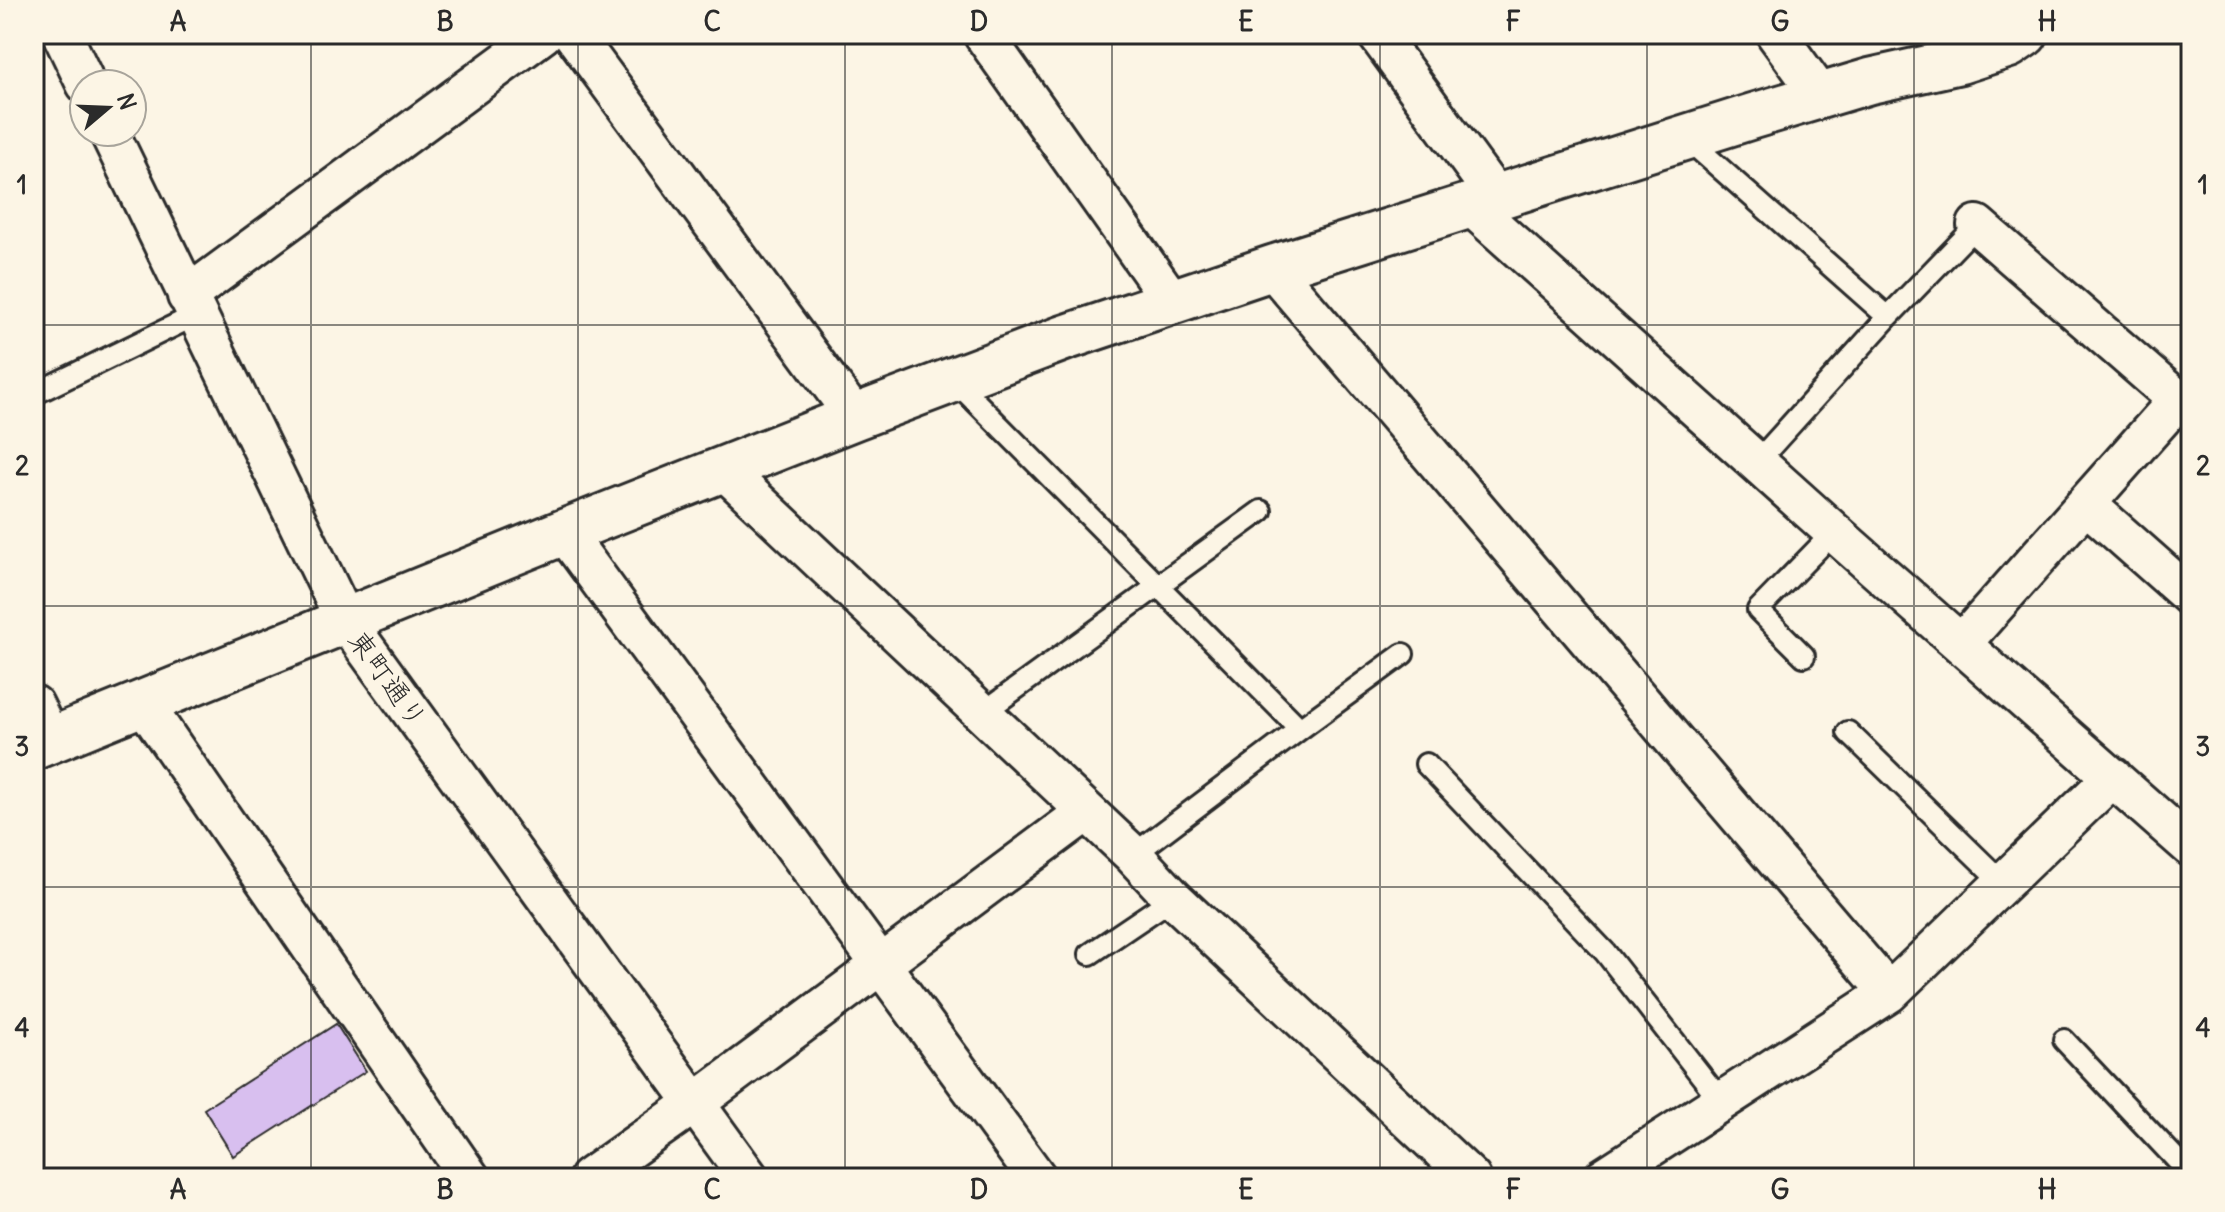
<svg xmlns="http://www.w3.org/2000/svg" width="2225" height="1212" font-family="Delius,'Klee One',sans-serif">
<rect width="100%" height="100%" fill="#fcf5e5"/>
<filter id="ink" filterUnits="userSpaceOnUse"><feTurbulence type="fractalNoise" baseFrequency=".0125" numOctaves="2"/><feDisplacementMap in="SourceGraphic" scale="16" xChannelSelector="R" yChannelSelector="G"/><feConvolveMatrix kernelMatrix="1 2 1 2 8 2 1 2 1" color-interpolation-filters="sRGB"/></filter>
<g filter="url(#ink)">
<path fill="#d8bfef" stroke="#2b2b2b" stroke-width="2" d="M336,1024L366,1071L233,1156L204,1109Z"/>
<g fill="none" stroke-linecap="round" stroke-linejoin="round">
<g stroke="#2b2b2b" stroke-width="26">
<path id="service" d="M1686,138L1888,317
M954,380L1300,729
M34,394L196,315
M1757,462L1888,317L1977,225
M1804,656L1758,610L1834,532
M981,714L1261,511
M1848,732L2003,883
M1426,764L1605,952L1721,1101
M1133,855L1300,729L1403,654
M1090,954L1173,898
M2064,1040L2191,1175"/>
</g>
<g stroke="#2b2b2b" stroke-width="44">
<path id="minor" d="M62,34L86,84
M573,34L855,417
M983,34L1172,301
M1377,34L1496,197
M1776,34L1821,96
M109,132L345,620L749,1178
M1471,206L1834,532L2191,847
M1272,268L1889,993
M187,296L543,34
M724,470L1133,855L1173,898L1471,1178
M2086,504L2191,597
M564,532L1037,1178
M1962,643L2178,400L1977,225
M143,703L470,1178
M34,705L52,742
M589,1178L695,1103L1086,812
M1603,1178L1889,993L2113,777"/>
</g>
<g stroke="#2b2b2b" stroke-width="50">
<path id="tertiary" d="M34,747L564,532L855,417L1064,338L1272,268L1753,116L1870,81L1960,61L2009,45L2025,34"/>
</g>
<use href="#service" stroke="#fcf5e5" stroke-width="20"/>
<use href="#minor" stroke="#fcf5e5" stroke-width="38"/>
<use href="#tertiary" stroke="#fcf5e5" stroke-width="44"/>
</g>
</g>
<path fill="none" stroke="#2b2b2b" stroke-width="2" stroke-opacity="0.55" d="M311,34V1178M578,34V1178M845,34V1178M1112,34V1178M1380,34V1178M1647,34V1178M1914,34V1178M34,325H2191M34,606H2191M34,887H2191"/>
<g text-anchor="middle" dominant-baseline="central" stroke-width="6" stroke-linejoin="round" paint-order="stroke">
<g font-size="28" fill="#2b2b2b" stroke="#fcf5e5">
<text transform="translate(388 679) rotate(54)">東町通り</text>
</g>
</g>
<rect width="2225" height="1212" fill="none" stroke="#fcf5e5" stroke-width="88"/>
<g transform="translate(108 108) rotate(71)"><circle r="38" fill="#fcf5e5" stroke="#a8a49b" stroke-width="2"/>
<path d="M0-6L14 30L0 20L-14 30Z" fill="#2b2b2b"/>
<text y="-12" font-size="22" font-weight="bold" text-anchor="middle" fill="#2b2b2b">N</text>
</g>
<rect x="44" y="44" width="2137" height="1124" fill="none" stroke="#2b2b2b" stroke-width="3"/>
<g font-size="26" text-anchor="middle" font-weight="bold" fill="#2b2b2b">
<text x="178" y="31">A</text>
<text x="445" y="31">B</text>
<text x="712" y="31">C</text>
<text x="979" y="31">D</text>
<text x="1246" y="31">E</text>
<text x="1513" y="31">F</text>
<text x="1780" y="31">G</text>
<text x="2047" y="31">H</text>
<text x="22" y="194">1</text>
<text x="2203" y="194">1</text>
<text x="22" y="475">2</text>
<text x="2203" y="475">2</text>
<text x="22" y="756">3</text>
<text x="2203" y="756">3</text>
<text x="22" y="1037">4</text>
<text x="2203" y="1037">4</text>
<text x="178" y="1199">A</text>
<text x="445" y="1199">B</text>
<text x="712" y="1199">C</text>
<text x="979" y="1199">D</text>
<text x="1246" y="1199">E</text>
<text x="1513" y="1199">F</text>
<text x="1780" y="1199">G</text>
<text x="2047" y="1199">H</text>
</g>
</svg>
